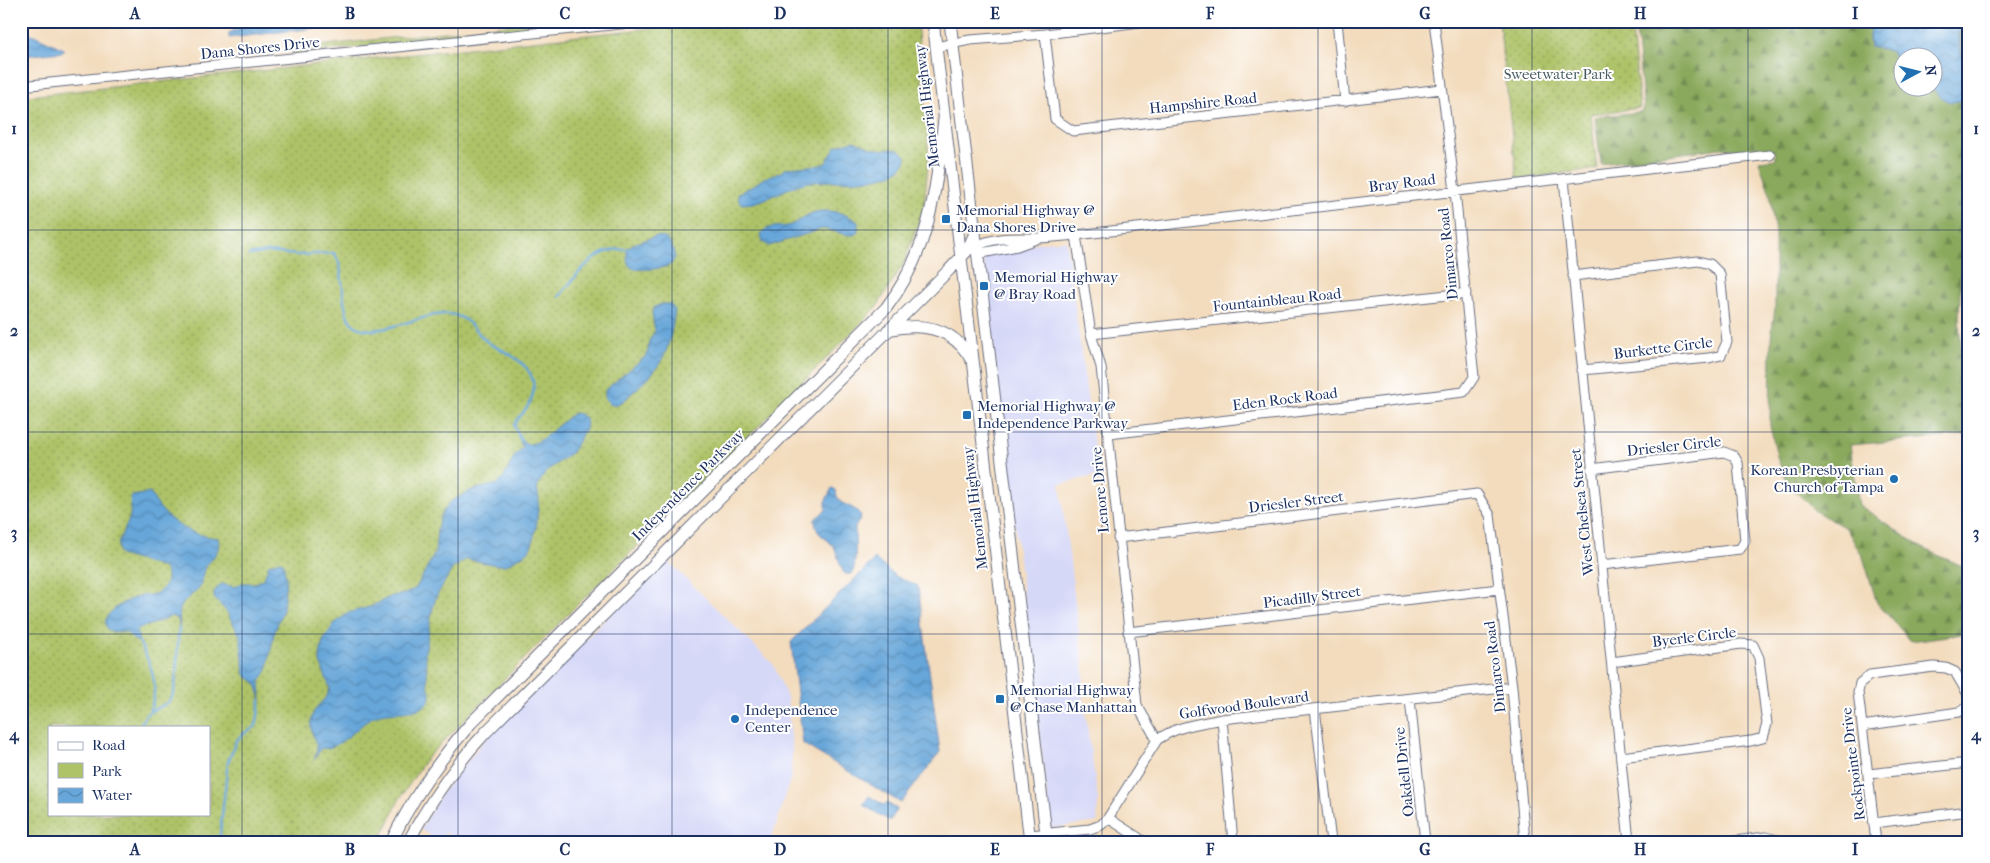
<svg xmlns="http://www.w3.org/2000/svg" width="1990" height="863" font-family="'IM FELL French Canon',serif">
<defs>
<pattern id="green-dots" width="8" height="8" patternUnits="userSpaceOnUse" patternTransform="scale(1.25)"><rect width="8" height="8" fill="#aec368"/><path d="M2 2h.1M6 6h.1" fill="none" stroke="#8d9f59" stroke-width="1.8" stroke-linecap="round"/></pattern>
<pattern id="forest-firs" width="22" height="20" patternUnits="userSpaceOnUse" patternTransform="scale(1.25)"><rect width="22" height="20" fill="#8aa95c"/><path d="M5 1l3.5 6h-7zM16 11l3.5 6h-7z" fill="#708a4f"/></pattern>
<pattern id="water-waves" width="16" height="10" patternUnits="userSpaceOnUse" patternTransform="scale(1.25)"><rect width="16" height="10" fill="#66a6d9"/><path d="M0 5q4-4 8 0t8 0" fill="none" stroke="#5388b3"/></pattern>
</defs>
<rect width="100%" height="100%" fill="#fff"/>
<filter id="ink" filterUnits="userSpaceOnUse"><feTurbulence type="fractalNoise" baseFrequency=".02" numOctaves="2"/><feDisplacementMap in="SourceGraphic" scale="10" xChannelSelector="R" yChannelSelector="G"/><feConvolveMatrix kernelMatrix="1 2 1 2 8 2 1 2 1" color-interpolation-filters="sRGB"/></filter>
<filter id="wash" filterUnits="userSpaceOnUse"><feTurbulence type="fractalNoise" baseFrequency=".0096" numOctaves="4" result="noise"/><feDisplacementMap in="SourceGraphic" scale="20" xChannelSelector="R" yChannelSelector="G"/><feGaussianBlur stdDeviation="1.12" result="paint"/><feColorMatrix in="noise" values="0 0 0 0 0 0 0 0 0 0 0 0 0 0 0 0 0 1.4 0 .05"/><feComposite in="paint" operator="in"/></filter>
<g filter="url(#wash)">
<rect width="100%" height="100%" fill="#f3dcbd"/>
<path fill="#d6d8f8" d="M1066,240L1098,475L1060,484L1084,670L1083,697L1098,800L1097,822L1051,828L983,257L1018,250L1037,243Z
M666,559L773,664L787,697L792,745L791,777L775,828L769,842H457L447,833L434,839L421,829L442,793L482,743Z
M1093,832L1092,842H1052L1051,836Z"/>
<path fill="url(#green-dots)" stroke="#647963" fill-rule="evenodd" d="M543,21H573L574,25L293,54L291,49Z
M732,21H917L929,155L924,206L904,263L876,308L736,449L572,610L426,759L399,800L379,842H21V97L689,24ZM49,727H209V814H49Z
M1499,21H1631L1640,108L1591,114L1597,169L1517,179Z"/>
<path fill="url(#forest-firs)" stroke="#526c5d" d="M1635,21H1873L1869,35L1870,47L1891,51L1898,64L1902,67V88H1932L1945,100L1962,59L1958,22L1945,24L1926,21H1969V265L1961,270L1959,320L1962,363L1959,381L1965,435L1850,445L1859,505L1924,549L1969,569V633L1911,641L1877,603L1863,557L1846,528L1815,511L1789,485L1778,460L1770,426L1771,338L1775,308V234L1770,194L1759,161L1776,159L1775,150L1751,153L1720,148L1601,164L1595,117L1641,112L1644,109Z
M1933,60H1940L1942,75L1933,85Z"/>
<path fill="url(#water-waves)" stroke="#406a9c" d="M253,21H325L324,27L229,38V33Z
M1873,21H1926L1945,24L1959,22V42L1967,86L1962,100C1945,105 1943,98 1932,88L1942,75L1940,60H1933L1932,58H1902V67L1898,64L1891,51L1870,47L1869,35Z
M21,29L64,49L63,52L21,56Z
M853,141C862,142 868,148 876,149C887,151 898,145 906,156C907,188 825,178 804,183C784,188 764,204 742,204L739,201L738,193L751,187L764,178L781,172L786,168L821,165L826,163L836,146Z
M821,211C836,211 846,213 858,222V231L854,235C843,236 833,229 822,229L769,246L763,242L761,234C769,223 781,229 791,225C803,219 807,213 821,211Z
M657,236C670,237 672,246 675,257C674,259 673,262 671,264C667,269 637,271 632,268C626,264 627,255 627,249L633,244Z
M662,304H670L675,310C669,351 665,364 634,391C625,399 623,404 611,405L605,398V390L645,357L648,351L649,341L655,331L652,313L654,307Z
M575,413L580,414L586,419L585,429L572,452L547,471L540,481L537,488L539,498L536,527L532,545L528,552L506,565H497L466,559L452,569L436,597L432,611L425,652L428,686C430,690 430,693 430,697C428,716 390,710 377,715C361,721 339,752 321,748L314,760C315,757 317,752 317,748C316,740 310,733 311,722C312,706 327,702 330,688L320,662V655L323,641L334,624L348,613L370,607L392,596L405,594L416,588L435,553L437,530L441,515L450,502L472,490L498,484L503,479L514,457L523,447L520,443L521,441C523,441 525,443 528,444C541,446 562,419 575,413Z
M832,488L836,490C837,509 853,502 861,516L860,520L855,527C855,540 857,564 852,574H846L843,572C840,565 838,556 835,549C827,535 815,538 815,519L826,510V500Z
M150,493C165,520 187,535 218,538C222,553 210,558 204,570C202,574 203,580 201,585C196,594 186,596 180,609C178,615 181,622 179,628L178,619L171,616L153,624L136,629L139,642L134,640L126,632L109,631C95,615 127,600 139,596C146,595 153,596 158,592C167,587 170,576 164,568L120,555C113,543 127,529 130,516C131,509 129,502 132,496Z
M875,559L895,576L918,586L940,752L901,803L803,744L791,642Z
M280,561L283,562L286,579L283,609L274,634L267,670L260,681L261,700L256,683L245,675L240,636L227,612L214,598V592L221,584L235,587L242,583H255L264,578L269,564Z
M869,796L884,805L887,803L897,809L890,821L863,805Z"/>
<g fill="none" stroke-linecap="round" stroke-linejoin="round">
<path stroke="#66a6d9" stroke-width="2.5" d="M249,255L268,252L297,255L334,253C347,269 338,313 354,325C376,341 422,312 447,314C472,315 475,336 492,345C516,356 545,373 529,404C525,412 517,418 514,426L521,441
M559,297C578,274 593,247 627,249
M139,642C151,663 160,686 150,710
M140,727C146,705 162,711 171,699C178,688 177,643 179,628
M219,842L228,762L236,741L246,732L255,727L257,722L260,700"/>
</g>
</g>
<g filter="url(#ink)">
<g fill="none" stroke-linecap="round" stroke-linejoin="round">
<g stroke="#676c7f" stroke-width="11">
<path id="minor" d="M1337,21L1345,101
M1045,34L1055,119L1073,131L1442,89
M936,47L970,40L1045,34L1148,21
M21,86L650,21
M1564,179L1629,842
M1076,235L1091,334L1101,367L1137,705L1157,740
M973,248C993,236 1015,238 1037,238C1050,238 1064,236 1076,235L1770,155
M977,254L1017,246L1036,239
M1573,276L1698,261L1710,264L1720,274L1727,342L1721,355L1709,358L1582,370
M1091,334L1466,293
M1109,434L1464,392L1474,377L1455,191L1434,21
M1591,469L1724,452L1734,456L1738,463L1745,541L1740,549L1602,565
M1118,538L1477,494L1490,515L1512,687L1525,842
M1128,632L1499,589
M1612,662L1741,644L1753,645L1759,658L1767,724L1763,738L1751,741L1621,757
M1410,699L1425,842
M1315,709L1331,842
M1222,719L1233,842
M1862,726L1959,712L1969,705
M1868,774L1969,763
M1108,818L1145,842
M1874,823L1969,811
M1030,835L1090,829L1101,825L1108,818L1157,740C1176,726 1198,724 1222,719L1512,687
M1728,842L1765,837L1778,840V842
M1876,842L1858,692L1860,683L1870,675L1934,667L1946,668L1955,672L1969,696"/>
</g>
<g stroke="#676c7f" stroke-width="13">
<path id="major" d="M933,21L1030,842
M950,21L1047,842
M888,330C922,322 954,327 972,361
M391,842C412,798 439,760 471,723L886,308C931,249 936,189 944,119
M408,842C430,801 455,765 486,732L949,270L967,251L975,233"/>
</g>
<use href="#minor" stroke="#fff" stroke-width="9"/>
<use href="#major" stroke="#fff" stroke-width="11"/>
</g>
</g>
<path fill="none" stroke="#1b2f5e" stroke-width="1" stroke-opacity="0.55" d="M242,21V842M458,21V842M672,21V842M888,21V842M1102,21V842M1318,21V842M1532,21V842M1748,21V842M21,230H1969M21,432H1969M21,634H1969"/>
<g fill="#1f6fb2" stroke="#fff" stroke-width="2">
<rect x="941" y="214" width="10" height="10" rx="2.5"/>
<rect x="979" y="281" width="10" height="10" rx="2.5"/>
<rect x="962" y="410" width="10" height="10" rx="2.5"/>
<circle cx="1894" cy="479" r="5"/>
<rect x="995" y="694" width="10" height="10" rx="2.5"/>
<circle cx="735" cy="719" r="5"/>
</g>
<g text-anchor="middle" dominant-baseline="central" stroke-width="4" stroke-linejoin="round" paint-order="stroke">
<g font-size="15" fill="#1b2f5e" stroke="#fff">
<text transform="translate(260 48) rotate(-6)">Dana Shores Drive</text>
<text transform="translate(1203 103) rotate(-6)">Hampshire Road</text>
<text transform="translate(927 106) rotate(-97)">Memorial Highway</text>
<text transform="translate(1402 183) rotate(-7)">Bray Road</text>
<text transform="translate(1448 254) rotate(-96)">Dimarco Road</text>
<text transform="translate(1277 300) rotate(-6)">Fountainbleau Road</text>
<text transform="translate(1663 348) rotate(-7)">Burkette Circle</text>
<text transform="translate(1285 399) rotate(-7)">Eden Rock Road</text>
<text transform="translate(1674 446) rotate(-6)">Driesler Circle</text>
<text transform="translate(688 485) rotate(-45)">Independence Parkway</text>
<text transform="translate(1100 490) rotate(-95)">Lenore Drive</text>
<text transform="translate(1296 502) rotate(-7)">Driesler Street</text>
<text transform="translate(975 508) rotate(-97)">Memorial Highway</text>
<text transform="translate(1582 512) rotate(-96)">West Chelsea Street</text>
<text transform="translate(1312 597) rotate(-7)">Picadilly Street</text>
<text transform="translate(1694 637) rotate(-7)">Byerle Circle</text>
<text transform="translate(1495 667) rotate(-97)">Dimarco Road</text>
<text transform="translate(1244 705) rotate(-8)">Golfwood Boulevard</text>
<text transform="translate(1853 764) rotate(-97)">Rockpointe Drive</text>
<text transform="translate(1404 772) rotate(-96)">Oakdell Drive</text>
</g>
<g font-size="15" fill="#475b61" stroke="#fff">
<text x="1558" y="74">Sweetwater Park</text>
</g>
<g font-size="15" fill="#1b2f5e" stroke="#fff" text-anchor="start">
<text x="956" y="210">Memorial Highway @<tspan x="956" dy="17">Dana Shores Drive</tspan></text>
<text x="994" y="277">Memorial Highway<tspan x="994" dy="17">@ Bray Road</tspan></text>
<text x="977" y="406">Memorial Highway @<tspan x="977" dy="17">Independence Parkway</tspan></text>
<text x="1884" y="470" text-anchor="end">Korean Presbyterian<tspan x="1884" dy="17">Church of Tampa</tspan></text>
<text x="1010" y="690">Memorial Highway<tspan x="1010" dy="17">@ Chase Manhattan</tspan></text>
<text x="745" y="710">Independence<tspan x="745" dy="17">Center</tspan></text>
</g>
</g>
<rect width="1990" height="863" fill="none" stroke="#fff" stroke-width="55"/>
<rect x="48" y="726" width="162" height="90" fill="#ffffff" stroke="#a4acbf"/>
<rect x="58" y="742" width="25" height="8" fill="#ffffff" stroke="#a4acbf"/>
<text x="92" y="750" font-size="15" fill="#1b2f5e">Road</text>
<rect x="58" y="763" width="25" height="15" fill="#aec368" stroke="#a4acbf"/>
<text x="92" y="776" font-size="15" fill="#1b2f5e">Park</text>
<rect x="58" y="788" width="25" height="15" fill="url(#water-waves)" stroke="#a4acbf"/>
<text x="92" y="800" font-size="15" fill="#1b2f5e">Water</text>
<g transform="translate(1918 72) rotate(83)"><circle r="24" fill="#ffffff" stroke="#a4acbf"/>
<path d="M0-4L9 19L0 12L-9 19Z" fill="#1f6fb2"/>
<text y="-8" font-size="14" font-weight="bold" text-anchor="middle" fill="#1b2f5e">N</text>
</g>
<rect x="28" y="28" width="1934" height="808" fill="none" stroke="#1b2f5e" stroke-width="2"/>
<g font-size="16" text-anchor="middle" font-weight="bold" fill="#1b2f5e">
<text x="135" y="19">A</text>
<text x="350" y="19">B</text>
<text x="565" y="19">C</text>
<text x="780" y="19">D</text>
<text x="995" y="19">E</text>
<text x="1210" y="19">F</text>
<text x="1425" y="19">G</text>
<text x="1640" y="19">H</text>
<text x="1855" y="19">I</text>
<text x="14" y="134">1</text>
<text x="1976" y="134">1</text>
<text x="14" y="336">2</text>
<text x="1976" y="336">2</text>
<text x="14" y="538">3</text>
<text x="1976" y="538">3</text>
<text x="14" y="740">4</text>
<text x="1976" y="740">4</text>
<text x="135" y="855">A</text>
<text x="350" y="855">B</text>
<text x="565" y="855">C</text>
<text x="780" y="855">D</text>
<text x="995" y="855">E</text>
<text x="1210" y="855">F</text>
<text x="1425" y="855">G</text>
<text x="1640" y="855">H</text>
<text x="1855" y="855">I</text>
</g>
</svg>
